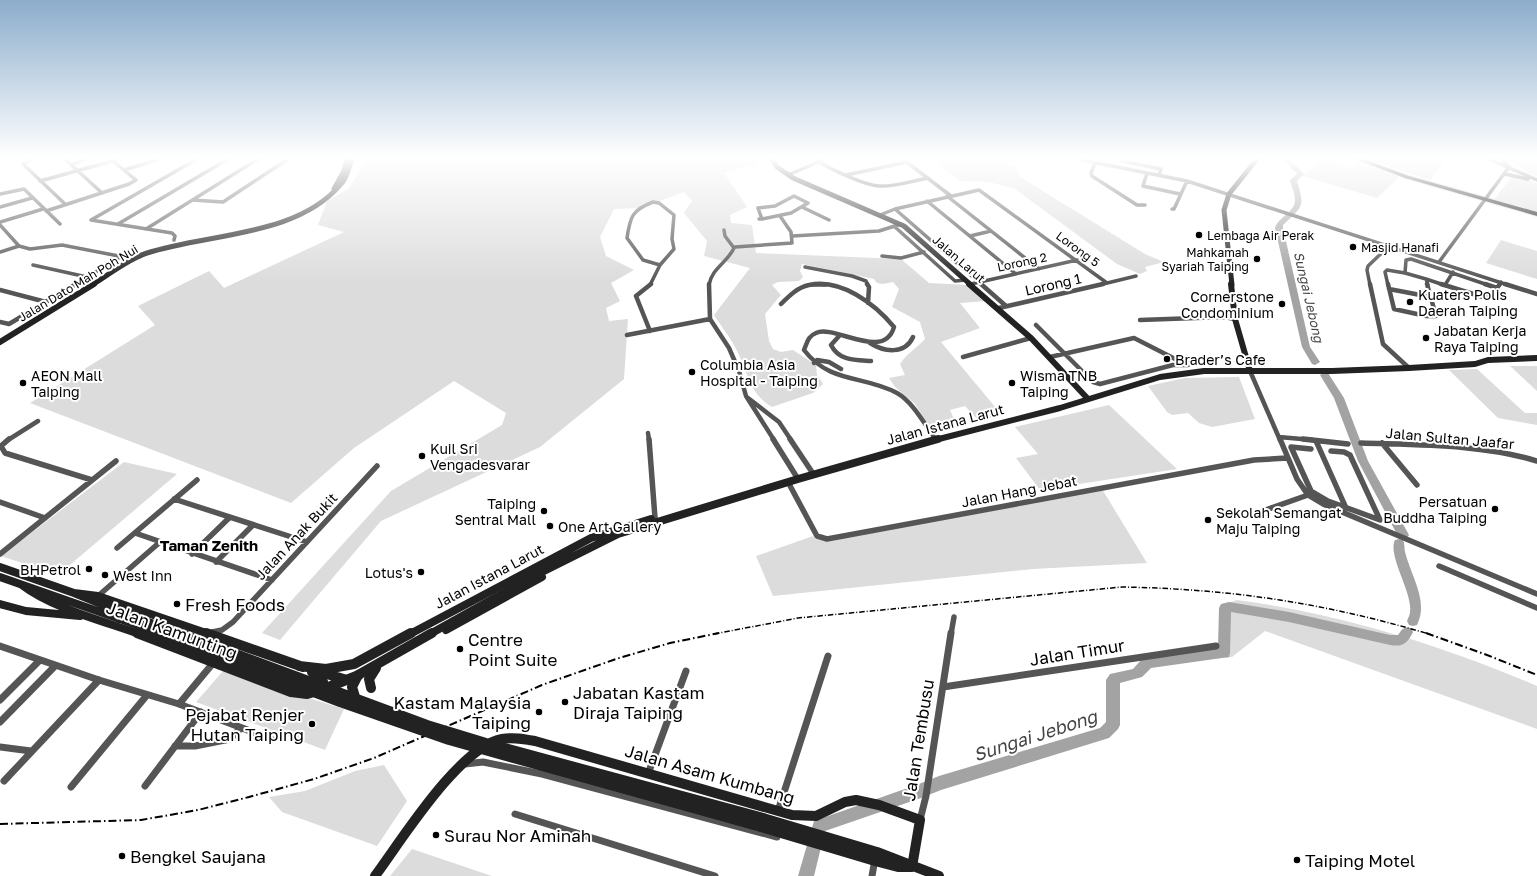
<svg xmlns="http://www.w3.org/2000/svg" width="1537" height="876" font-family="'Golos Text',sans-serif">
<rect width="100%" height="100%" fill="#fff"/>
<path fill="#dcdcdc" d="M359,159H756L757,164L724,173L747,207L730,215L731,223L752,225L756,253L901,259L929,283L967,285L986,301L960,303L980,328L941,342L1001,414L980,422L965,406L950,410L957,426L934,434L915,404L895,387L889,378L905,375L900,364C908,352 915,350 925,339L920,322L892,307L899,289L893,282L883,284L877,283L874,279L802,264L800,271L803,277L799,281L778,282L772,285L781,295L765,314L769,341L773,349L781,352L793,350L816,365L817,375L823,384L813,393L772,407C749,394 748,371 736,349C730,337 721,326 714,315L750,268L704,256L707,241L684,213L692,201L684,192L640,208L614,209L600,237L606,256L634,270L611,283L620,301L606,308L609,321L628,319L624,379L540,447L381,521L280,640L262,633L391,491L502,425L506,413L454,381L354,448L291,503L30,403L155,325L138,306L209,271L224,288L344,232L318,225L327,201L348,189L366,162Z
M932,159H1006L1004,163L1016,166L1020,177L1145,254L1164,262L1145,267L1147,271L1140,274L1117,264L1015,189L989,182L960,181Z
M1323,159L1350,168L1358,162L1399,177L1377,198L1302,176Z
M1366,159H1445L1430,180Z
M1499,159H1537V176L1529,174L1517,165Z
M1512,176L1537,183V213L1493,201Z
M1501,240L1537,251V279L1486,263Z
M1510,366H1537V391Z
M1477,369L1525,413H1537V425L1498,418L1449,370Z
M1239,377L1255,419L1212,427L1199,423L1188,413L1172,415L1167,412L1148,386L1185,378Z
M1109,405L1177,469L1040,490L1016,458L1038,454L1015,427Z
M124,462L177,474L58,575L1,556Z
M1102,489L1147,563L1033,569L773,596L756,556L813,536L816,539L824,541Z
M1237,600C1341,614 1441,645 1537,686V729L1265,631L1232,657L1225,658L1226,614L1228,603Z
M223,671L344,709L325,750L196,702Z
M384,765L407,801L377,846L282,812L269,797L305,791L355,771Z
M412,849L492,876H390Z"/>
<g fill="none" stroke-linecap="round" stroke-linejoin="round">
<path fill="#a3a3a3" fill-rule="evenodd" d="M1283,159H1290L1304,174L1297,181C1305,207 1303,206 1283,225V228L1310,347L1320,362L1315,365L1312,364L1302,347L1275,228C1278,217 1296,212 1295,199C1295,193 1291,186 1290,180L1297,174Z
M1325,372L1328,373L1344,398L1368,461L1409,535L1407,538L1403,539L1399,538L1358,461L1334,398L1320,375Z
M1399,539L1403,540C1405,544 1404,548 1405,552C1411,576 1429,601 1417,625L1413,626L1409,625L1407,621C1408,618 1410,615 1410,612C1413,593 1387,555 1395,540Z
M1229,602L1289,612L1390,635H1398C1402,629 1404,626 1411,628L1413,632C1407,644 1403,647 1390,645L1289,622L1231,612L1230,653L1229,657L1151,668L1142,677L1120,683V725L1118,729L1109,738L941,790L921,798L825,831L814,876H798L814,821L919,784L939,776L1100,728L1106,722V680L1110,674L1133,669L1142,659L1147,657L1218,648L1219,608L1221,604Z"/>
<g stroke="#dbdbdb" stroke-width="2">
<path id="primary" d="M1355,159H1363L1409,176L1537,212V216L1405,178Z"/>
</g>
<path stroke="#555" stroke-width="3.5" d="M32,159L23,164L65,204
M65,159L102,193
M1078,159L1187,181L1508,285
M1489,159L1537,180
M1502,159L1509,167
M904,160L951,196
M818,161C830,169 864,185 879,186C894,187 912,181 928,178
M1122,161L1161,169L1159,175
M1095,163L1091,173L1092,176L1137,205H1145
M71,165L86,159
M124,170L159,159
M1147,173L1143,186L1180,194
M1505,174L1528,179
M788,175L825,159
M846,175L907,162
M40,181L116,160
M0,194L24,189L60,224
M794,196L808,203L791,213L762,219L758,208L775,206Z
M947,196L1039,269
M193,200L223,202L288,159
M927,201L1016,274
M653,202L659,203L674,215L672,239L674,249L660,265L643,260L627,238C630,217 632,210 653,202Z
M0,207L32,198
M802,207L829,220
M895,209L982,285
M1172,209H1174L1187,181
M46,211L129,184L136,180L113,161
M880,215L895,209L979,190L1107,283
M759,219H762
M0,222L43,209
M118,224L228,159
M0,225L19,246L0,252
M895,227L955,281L966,280
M146,229L258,159
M792,236L879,231L901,224
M970,236L991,231
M174,240L175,236L172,233L91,220L197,159
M19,246L30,249L62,245L129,258
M735,247L792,243L791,232L780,216
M882,256L901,258L924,252
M1439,262L1509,167
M33,265L87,277
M805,267L852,276L866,281L868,285
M1405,273L1426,279
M971,284L1077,260
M74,285L122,256
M650,285L660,265
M709,285C712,268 727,263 734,248L725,236L724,230
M811,285H826
M1099,285L1136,276
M1370,285L1367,270L1368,266L1389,246
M1388,285L1385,272L1387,270L1405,273L1406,260L1411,259L1488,285
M1428,285L1426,279L1444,285
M1445,285L1453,272
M1499,285L1501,282"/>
<path stroke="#555" stroke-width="4.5" d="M709,284L710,319
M867,284L869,287L868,303
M981,284L1006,306
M1370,284L1383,344L1409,368
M1388,284L1394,309L1426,316H1436L1427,284
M1441,284L1483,297L1492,294L1497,288
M1485,284L1497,288
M1505,284L1537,294
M1497,288L1500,284
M1389,289L1431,297
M0,290L46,302
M781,304C789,296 798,287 809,285C841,278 875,304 894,327C884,362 834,324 816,333C808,336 807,343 804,350C830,384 864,375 897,393C913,402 925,425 936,440
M999,308L1103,284
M710,319L729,348L739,371L746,396L774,440
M1140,320L1224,317L1235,319
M0,322L9,324L76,284
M1036,325L1093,382L1100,384L1173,365H1188
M650,331L636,296L651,284
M627,335L710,319
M840,335L831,345C839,361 855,360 871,361
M870,343C884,352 905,355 913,337
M963,357L1031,338
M1050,357L1134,338L1185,364
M814,363L817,360L829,362L841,369
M1250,371L1280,440
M748,398L779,422L791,440
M648,433L649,440
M1279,437L1313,440
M8,440L38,421"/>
<path stroke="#555" stroke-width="5.5" d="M9,439L1,446L5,453L92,480
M649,439L655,518
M773,439L798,479
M790,439L814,475
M1280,439L1297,479L1308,495L1323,504L1537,594
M1303,439L1348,444
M1316,441L1346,508
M1361,443C1419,445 1481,444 1537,461
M1382,443L1417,485
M1311,449L1291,447L1311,491L1328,501L1380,520L1350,455L1344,452L1331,451
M788,482L817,536L827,539L1254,460L1287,458
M174,499L307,542
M0,502L45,518
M1260,512L1308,495
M135,533L272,580
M117,548L197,480
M0,554L116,461
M192,554L229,518
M216,562L253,525
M1439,566L1537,608
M98,596L160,542
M212,632L222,630L233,622L377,466
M951,634L954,617"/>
<path stroke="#555" stroke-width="7" d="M0,646L99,680L179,704L271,739
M943,687L1216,646
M0,700L39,661
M179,704L214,662
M0,722L55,666
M175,746H195L230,739L241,728
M0,747L31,751
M465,764L483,762L542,774L777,837
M648,774L686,671
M4,781L99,680
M145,786L201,712
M71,787L147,695
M778,811L828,656
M515,814L715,876
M920,820L926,796L951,633
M872,876L875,859"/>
<path stroke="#222" stroke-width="5" d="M772,159L777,167L793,178L904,226L971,285
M334,189L344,171L347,159
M92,285C110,274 128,259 147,253C208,233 297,237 341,184C347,178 349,167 352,159
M1232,285L1224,210L1229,194L1257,159"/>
<path stroke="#222" stroke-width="6" d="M969,284L1031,338L1088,399
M1231,284L1235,319L1250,371
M0,342L94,284
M935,440L1060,408L1160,377L1204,371H1332L1409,368L1475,364L1488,360L1537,358"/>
<path stroke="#222" stroke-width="8" d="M0,567L74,593L126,614
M534,576L618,534L798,479L938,439
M0,577L120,619
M22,585C52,608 103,621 139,634
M74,593L98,596L209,634
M0,604L26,611L80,616
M446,630L542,577
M410,634L591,538L651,519"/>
<path stroke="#222" stroke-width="10" d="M137,633L291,692L307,694L314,692
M206,633L303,667
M299,666L326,669L354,664L411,633
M317,671L347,680
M312,672L323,682L319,689
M326,688L359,675
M371,688L369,679L376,668
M763,818L877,852L939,876
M761,827L875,861L898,867H911
M375,876C401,841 459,747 502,739C513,737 524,739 535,741L792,815L816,816L845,802L856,800L879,805L920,820L912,867"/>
<use href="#primary" fill="#000" fill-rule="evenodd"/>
<path stroke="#000" stroke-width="1.5" stroke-dasharray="5.5 2 1 2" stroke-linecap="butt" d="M714,634L798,618L1122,587C1232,589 1324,603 1429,634"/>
<path stroke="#000" stroke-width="2" stroke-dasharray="8 3 1.5 3" stroke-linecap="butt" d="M1426,633L1487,655L1537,675
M0,824L141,820L198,810L249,797L314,779L374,758L542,685L616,659L670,643L719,633"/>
<path stroke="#222" stroke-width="8" d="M126,614L182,634
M120,619L161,634
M430,634L534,576"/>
<path stroke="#222" stroke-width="10" d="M158,633L340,702L449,740L761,827
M179,633L427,725L486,743L763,818
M356,700L352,687L358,675L432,633"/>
</g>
<linearGradient id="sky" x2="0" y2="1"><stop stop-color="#8cadcc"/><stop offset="0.56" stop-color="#fff"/><stop offset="1" stop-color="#fff" stop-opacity="0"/></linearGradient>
<rect width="1537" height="282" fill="url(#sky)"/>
<g fill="#000" stroke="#fff" stroke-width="1.5">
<circle cx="1199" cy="235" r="4"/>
<circle cx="1353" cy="247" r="4"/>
<circle cx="1257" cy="259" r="4"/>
<circle cx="1410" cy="302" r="4"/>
<circle cx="1282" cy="304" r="4"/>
<circle cx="1426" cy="338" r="4"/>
<circle cx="1167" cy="359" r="4"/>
<circle cx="692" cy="372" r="4"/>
<circle cx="23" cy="383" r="4"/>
<circle cx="1012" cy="383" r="4"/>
<circle cx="422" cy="456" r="4"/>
<circle cx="1495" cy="509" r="4"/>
<circle cx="544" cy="511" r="4"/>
<circle cx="1208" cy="520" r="4"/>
<circle cx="550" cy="526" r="4"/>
<circle cx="89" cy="569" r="4"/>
<circle cx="421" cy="572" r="4"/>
<circle cx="105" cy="575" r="4"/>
<circle cx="177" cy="604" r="4"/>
<circle cx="460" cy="649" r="4"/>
<circle cx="565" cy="702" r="4"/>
<circle cx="539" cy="712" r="4"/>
<circle cx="312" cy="724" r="4"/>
<circle cx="436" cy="835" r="4"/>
<circle cx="122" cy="856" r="4"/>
<circle cx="1297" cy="860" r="4"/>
</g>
<g text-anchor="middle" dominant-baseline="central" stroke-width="4" stroke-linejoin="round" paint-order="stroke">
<g font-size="12" fill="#000" stroke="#fff" text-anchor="start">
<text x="1207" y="235">Lembaga Air Perak</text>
<text x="1361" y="247">Masjid Hanafi</text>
<text x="1249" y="252" text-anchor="end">Mahkamah<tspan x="1249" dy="14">Syariah Taiping</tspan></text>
</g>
<g font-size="12" fill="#000" stroke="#fff">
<text transform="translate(1078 249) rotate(36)">Lorong 5</text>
<text transform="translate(959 259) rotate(41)">Jalan Larut</text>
<text transform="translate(1022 262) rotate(-12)">Lorong 2</text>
<text transform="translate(78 283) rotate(-31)">Jalan Dato Mah Poh Nui</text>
</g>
<g font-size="13" font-style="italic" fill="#444" stroke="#fff">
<text transform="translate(1309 297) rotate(77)">Sungai Jebong</text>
</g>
<g font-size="14" fill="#000" stroke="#fff">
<text transform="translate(1053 284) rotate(-13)">Lorong 1</text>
<text transform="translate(945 424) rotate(-15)">Jalan Istana Larut</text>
<text transform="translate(1450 438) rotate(5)">Jalan Sultan Jaafar</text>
<text transform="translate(1019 491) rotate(-11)">Jalan Hang Jebat</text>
<text transform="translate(296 536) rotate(-47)">Jalan Anak Bukit</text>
<text transform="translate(489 576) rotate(-28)">Jalan Istana Larut</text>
</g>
<g font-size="14" fill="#000" stroke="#fff" text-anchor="start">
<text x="1418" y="294">Kuaters Polis<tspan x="1418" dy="16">Daerah Taiping</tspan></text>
<text x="1274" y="296" text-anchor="end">Cornerstone<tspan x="1274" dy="16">Condominium</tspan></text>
<text x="1434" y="330">Jabatan Kerja<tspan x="1434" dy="16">Raya Taiping</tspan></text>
<text x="1175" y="359">Brader’s Cafe</text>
<text x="700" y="364">Columbia Asia<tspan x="700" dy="16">Hospital - Taiping</tspan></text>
<text x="31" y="375">AEON Mall<tspan x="31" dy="16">Taiping</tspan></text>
<text x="1020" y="375">Wisma TNB<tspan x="1020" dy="16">Taiping</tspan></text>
<text x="430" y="448">Kuil Sri<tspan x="430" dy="16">Vengadesvarar</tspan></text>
<text x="1487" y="501" text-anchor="end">Persatuan<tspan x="1487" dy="16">Buddha Taiping</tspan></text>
<text x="536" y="503" text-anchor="end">Taiping<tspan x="536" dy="16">Sentral Mall</tspan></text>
<text x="1216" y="512">Sekolah Semangat<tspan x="1216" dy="16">Maju Taiping</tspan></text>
<text x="558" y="526">One Art Gallery</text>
<text x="81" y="569" text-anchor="end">BHPetrol</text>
<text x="413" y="572" text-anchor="end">Lotus's</text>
<text x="113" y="575">West Inn</text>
</g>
<g font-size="15" font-weight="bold" fill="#000" stroke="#fff">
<text x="209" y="545">Taman Zenith</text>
</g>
<g font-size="17" fill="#000" stroke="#fff" text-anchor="start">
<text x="185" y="604">Fresh Foods</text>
<text x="468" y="639">Centre<tspan x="468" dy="20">Point Suite</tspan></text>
<text x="573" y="692">Jabatan Kastam<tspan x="573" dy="20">Diraja Taiping</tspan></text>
<text x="531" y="702" text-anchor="end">Kastam Malaysia<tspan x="531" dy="20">Taiping</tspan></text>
<text x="304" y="714" text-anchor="end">Pejabat Renjer<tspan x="304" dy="20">Hutan Taiping</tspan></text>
<text x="444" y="835">Surau Nor Aminah</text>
<text x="130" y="856">Bengkel Saujana</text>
<text x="1305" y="860">Taiping Motel</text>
</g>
<g font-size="17" fill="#000" stroke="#fff">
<text transform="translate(172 630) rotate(20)">Jalan Kamunting</text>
<text transform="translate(1077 652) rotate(-9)">Jalan Timur</text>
<text transform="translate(918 740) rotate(-81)">Jalan Tembusu</text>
<text transform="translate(710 774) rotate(16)">Jalan Asam Kumbang</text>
</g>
<g font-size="18" font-style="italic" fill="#444" stroke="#fff">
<text transform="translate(1035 735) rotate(-18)">Sungai Jebong</text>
</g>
</g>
</svg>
